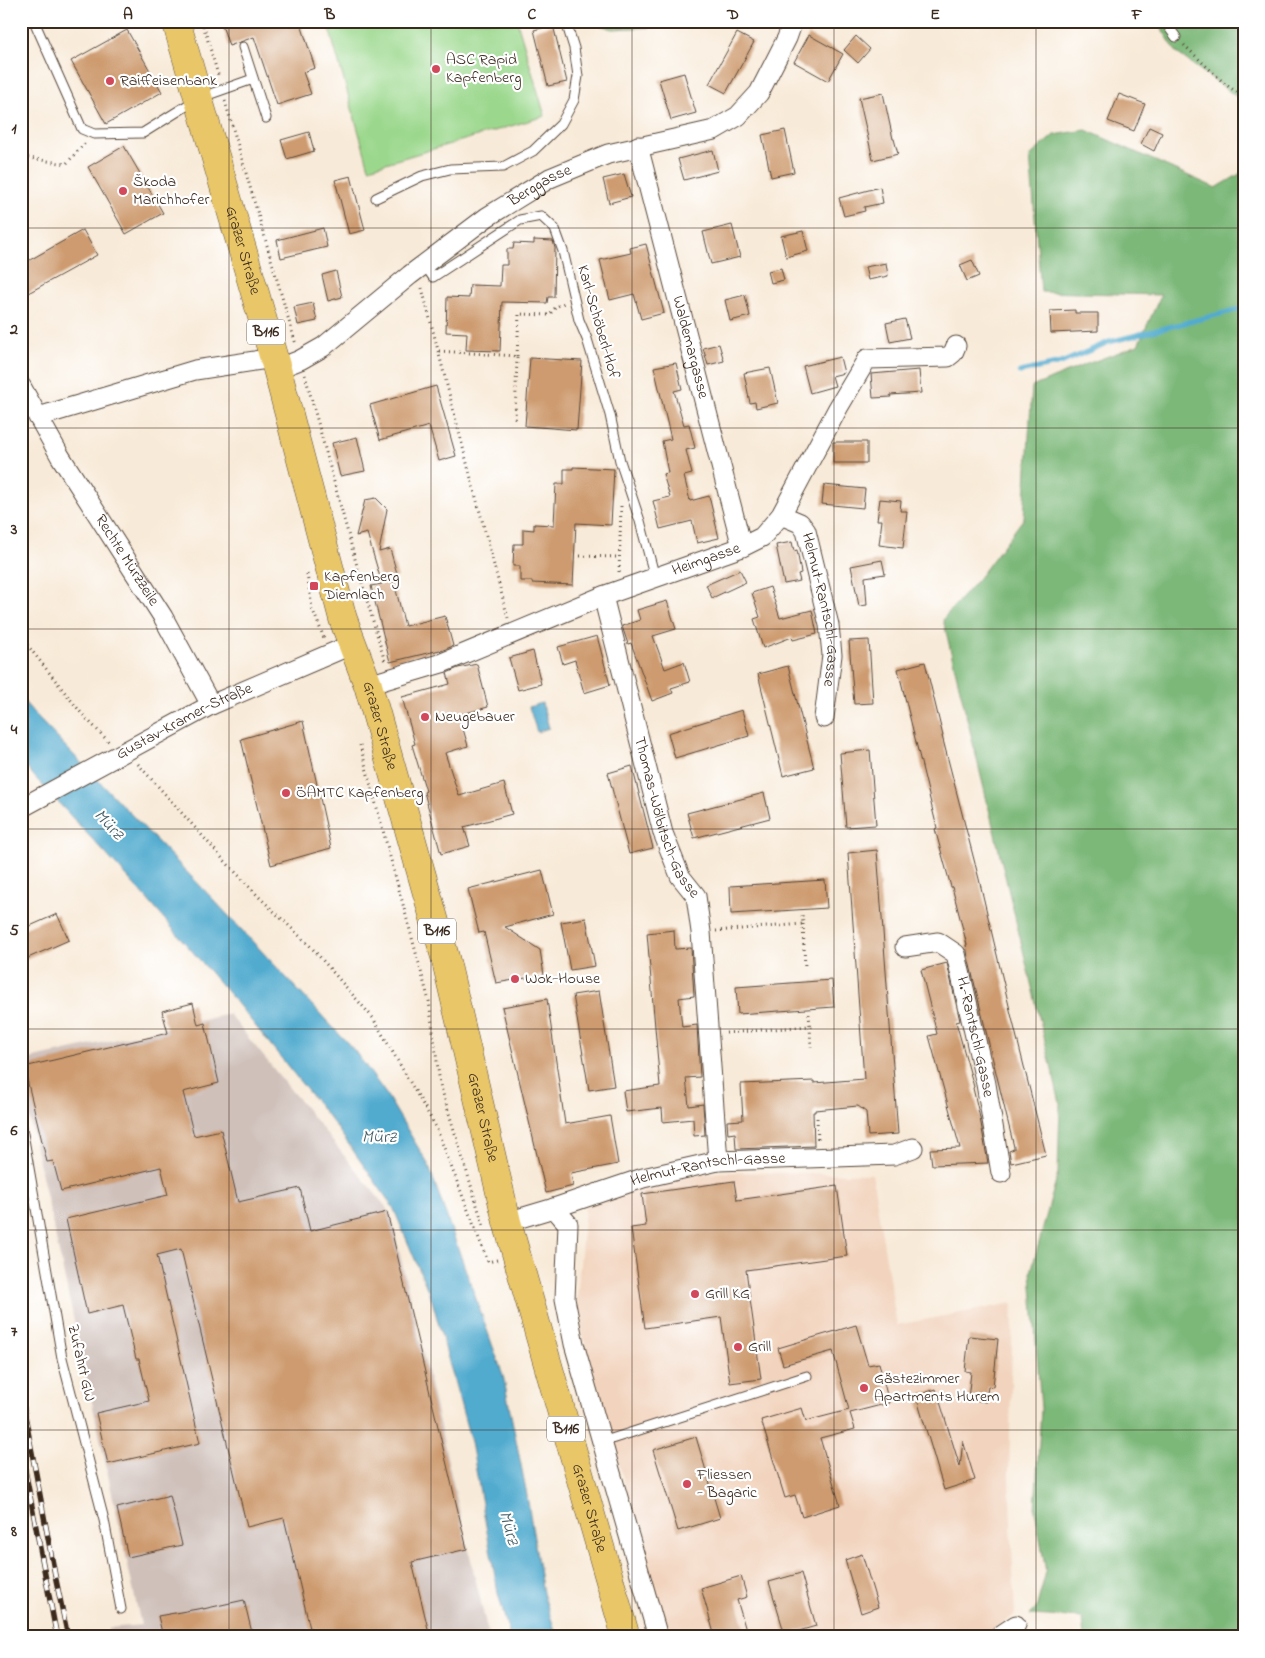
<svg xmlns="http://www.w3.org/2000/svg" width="1265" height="1658" font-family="'Indie Flower',sans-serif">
<rect width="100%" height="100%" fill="#fff"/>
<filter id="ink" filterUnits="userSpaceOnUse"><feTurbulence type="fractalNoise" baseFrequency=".02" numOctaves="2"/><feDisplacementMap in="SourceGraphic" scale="10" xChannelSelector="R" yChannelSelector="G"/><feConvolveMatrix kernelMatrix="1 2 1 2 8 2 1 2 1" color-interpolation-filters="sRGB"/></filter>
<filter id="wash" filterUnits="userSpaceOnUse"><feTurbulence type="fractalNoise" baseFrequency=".0096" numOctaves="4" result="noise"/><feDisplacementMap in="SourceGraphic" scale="20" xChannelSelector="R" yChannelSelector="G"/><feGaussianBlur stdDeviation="1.12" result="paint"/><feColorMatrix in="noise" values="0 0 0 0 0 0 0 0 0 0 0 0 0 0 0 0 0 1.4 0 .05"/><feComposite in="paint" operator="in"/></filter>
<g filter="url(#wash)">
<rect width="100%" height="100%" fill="#f8ead8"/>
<path fill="#f2d4be" d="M719,1172L872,1174L897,1325L1013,1303L1009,1475L1015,1615L982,1637H668L576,1311L585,1207L639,1186Z"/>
<path fill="#cfc0ba" d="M229,1014L390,1212L489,1637H110L109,1628L141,1625L21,1080V1061Z"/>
<path fill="#9bd88d" stroke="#6b8156" d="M327,21H517L545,116L369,168Z"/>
<path fill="#7cb878" stroke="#5c714b" d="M588,21H683L679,26L612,29Z
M1157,21H1244V102L1177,53Z
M1086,130L1216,188L1238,175L1244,170V1637H1084L1082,1618L1030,1615L1036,1609L1046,1572L1035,1510L1041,1409L1031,1272L1058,1173L1060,1103L943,619L979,578L1024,518L1032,387L1079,367L1138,345L1161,295L1041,292L1030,156L1054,135Z"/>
<path fill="#51abcf" stroke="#466a76" d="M21,698L38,718L211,897L354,1050L386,1094L428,1164L503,1375L526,1490L543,1593L557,1637H510L498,1593L471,1442L432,1300L393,1207L335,1125L237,1003L141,892L21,762Z
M542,703L549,728L537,732L529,707Z"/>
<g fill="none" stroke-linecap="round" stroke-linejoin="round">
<path stroke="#51abcf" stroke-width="5" d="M1020,372L1061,363L1109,342L1244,308"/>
</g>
<g id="blocks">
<path fill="#ce9b6f" d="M234,21H300L315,68L303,72L311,94L277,105L254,37L229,46L222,25Z
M553,25L567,82L548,86L534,30Z
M127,30L162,92L106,124L71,61Z
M737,33L754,42L726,93L709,84Z
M809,35L843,54L828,81L794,62Z
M856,36L870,49L858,63L844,50Z
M684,73L696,113L671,120L659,80Z
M883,93L893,139H894L898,154L873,160L859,98Z
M1119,94L1145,104L1134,131L1108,121Z
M1149,127L1162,133L1154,151L1141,144Z
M785,130L794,172L771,177L762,135Z
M309,132L314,151L287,159L281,140Z
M124,146L163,213L126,234L88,167Z
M713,150L718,171L684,180L678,159Z
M624,174L631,197L609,203L603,179Z
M351,176L365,230L349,234L335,180Z
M880,187L883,203L864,207L865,211L844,216L839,198Z
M732,225L740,257L711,264L703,232Z
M323,228L327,247L281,258L277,240Z
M83,230L97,255L21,297V265Z
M803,231L808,251L786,257L781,236Z
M534,240L553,241L555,248L554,297H548L547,303L502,302L500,351L466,350L467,333L446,332L447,297L469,298L470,285L500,286L501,265H507V249H513L514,243L534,244Z
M646,244L664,313L641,319L634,294L610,300L600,260L631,253L630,248Z
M972,260L979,276L967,281L960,265Z
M886,263L888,276L868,280L865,267Z
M781,268L784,280L771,283L768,271Z
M336,271L342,297L328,301L322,275Z
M745,295L750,316L730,321L725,300Z
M313,303L317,321L298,325L294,307Z
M1075,310V313H1098V331L1051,333L1050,311Z
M905,319L910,338L890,342L886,323Z
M719,344L724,361L708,365L703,348Z
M840,357L844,373L832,376L835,386L810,393L803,366Z
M530,358L582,361L577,430L525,426Z
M676,363L682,389L674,391L684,425L689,424L695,448L686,450L692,474L684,476L690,501L709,496L719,538L697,543L692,521L660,529L653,501L670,497L663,474L668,473L662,441L671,439L654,367Z
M770,368L778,403L756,408L755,402L750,403L744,373Z
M919,370L921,393L890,395L891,397L873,398L871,374Z
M436,386L456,456L439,461L429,426L380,440L370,405Z
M357,437L365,471L340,476L332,443Z
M833,442H867V463H833Z
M573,467L614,469L611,525L576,523L573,585L532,583V581H520V566H513L514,544H523V529L534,530V524L554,525L556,484H564V469H573Z
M824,485L865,489L863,508L822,504Z
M376,498L387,509L379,552L390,549L398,577L393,578L405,626L445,616L453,646L441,651L440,650L390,662L371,586L382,584L367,533L356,536L365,500Z
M880,499L901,501L900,511H907L903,548L879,545L882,520H877Z
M792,542L794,551L797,550L801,573L798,574L800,581L784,584L776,545Z
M882,560L885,574L865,577L867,605L859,606L851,566Z
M740,570L746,582L712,598L706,585Z
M770,587L780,618L812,610L817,634L793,640L792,637L763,648L754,619L760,617L752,593Z
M667,601L676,629L653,636L665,669L684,662L690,682L671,688L673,693L652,701L631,643L628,644L622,626L640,620L637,610Z
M597,636L610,685L584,693L575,660L563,664L558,647Z
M869,640L873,703L854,704L849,641Z
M533,651L541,684L518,690L509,658Z
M925,662L943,736H942L979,879L1010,1010L1046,1155L1016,1162L1011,1163L1009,1151L1014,1149V1147L968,957L966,945H967L952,887H951L935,829L937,828L898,669Z
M477,664L488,707L459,715L468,746L445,753L459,796L504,783L512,814L464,827L470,846L441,854L424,792L426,791L412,745L415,744L402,697L450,684L447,673L458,668Z
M788,666L814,768L783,776L758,674Z
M742,710L749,736L675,758L668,733Z
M303,721L331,848L271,865L241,739Z
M870,750L876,825L846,827L840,753Z
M632,766L653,848L629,854L608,773Z
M764,793L770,818L694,838L687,813Z
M877,850L898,1134L868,1136L866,1112L858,1106L815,1110V1112H813L814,1146L736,1149L735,1133L728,1134L727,1121L743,1120L741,1084L814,1081V1083L864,1079L848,853Z
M542,870L553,914L505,927L540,950L544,975L496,983L484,932L479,933L468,889Z
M825,880L827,908L731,914L730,886Z
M57,914L69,940L21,961V930Z
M586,918L595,966L570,970L561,922Z
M674,930L675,949L691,948L694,996L679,998L682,1027L697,1025L700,1077L686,1078L689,1106L703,1104L705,1135L694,1136L693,1119L663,1122L662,1108L626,1112L623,1091L660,1086L647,933Z
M947,963L960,1021L956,1022L974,1087L973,1088L980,1118L988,1163L932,1165L930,1149L960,1148L929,1036L937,1034L921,970Z
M832,980L834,1007L738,1014L736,987Z
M599,991L614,1086L589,1090L573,995Z
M547,999L565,1124L610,1116L618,1164L571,1173L573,1186L546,1193L502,1007Z
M193,1003L198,1025L205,1023L219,1083L183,1092L194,1136L221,1130L238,1202L300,1188L310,1231L387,1212L467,1549L412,1562L430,1637H312L284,1518L247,1527L181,1249L157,1255L200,1443L108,1464L96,1413L149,1401L139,1359H136L123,1305L87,1314L66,1219L168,1195L161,1167L61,1191L53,1161L47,1162L24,1067L168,1033L162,1011Z
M734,1181L737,1200L837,1186L847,1256L746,1270L761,1379L730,1383L721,1317L645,1328L631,1228L646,1226L642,1194Z
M856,1325L868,1365L879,1363L889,1403L850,1413L855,1429L820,1438L840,1505L802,1517L795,1495L785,1498L761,1420L802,1408L806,1421L849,1410L833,1351L783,1365L778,1348Z
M969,1336L998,1339L993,1387L988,1386L986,1402L968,1399L971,1372L965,1371Z
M936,1389L960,1467L963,1441L975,1480L944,1490L916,1396Z
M696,1437L720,1518L678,1531L653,1450Z
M170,1495L182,1545L128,1557L117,1508Z
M862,1554L878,1607L861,1613L845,1560Z
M801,1573L816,1626L785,1635L769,1582Z
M741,1576L747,1597L737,1600L748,1637H715L701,1588Z
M244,1600L253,1637H163L158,1616L203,1608V1609Z"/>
</g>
</g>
<g filter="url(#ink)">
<use href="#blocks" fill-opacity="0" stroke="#57473a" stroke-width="1"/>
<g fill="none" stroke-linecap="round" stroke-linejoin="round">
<g stroke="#57473a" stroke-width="11">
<path id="lane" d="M34,21L82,129L94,134L143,133L199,98L253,79
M1164,21L1176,37
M243,47L266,118
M376,198L422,176L450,169L503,167L533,151L561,124L574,100L578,76L574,48L566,22L564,21
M424,264L433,277L436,275L520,220L541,216L555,229L563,251L579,320L587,339L610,415L620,461L640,521L655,578
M21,1122L62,1358L104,1520L121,1609
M602,1442L807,1376"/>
</g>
<g stroke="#57473a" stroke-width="21">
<g id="street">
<path id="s1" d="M638,146L742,547"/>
<path id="s2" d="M277,369L300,360L323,347L410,275L487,217L550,178L608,154L714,130L738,116L759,93L787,38L793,21"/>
<path id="s3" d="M21,386L60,456L163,617L211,705"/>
<path d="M38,417L195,370L274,358"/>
<path id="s4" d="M781,515L800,523L806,531L829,625L832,655L824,718"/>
<path id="s5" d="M603,596L663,833L680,876L696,896L701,932L718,1161"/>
<path id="s6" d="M368,685L442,663L603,596L742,547L762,537L781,515L838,408L867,359L948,357L953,353L956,346"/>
<path id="s7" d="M21,808L211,705L353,644"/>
<path id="s8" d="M905,947L938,942L956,954L986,1084L1001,1173"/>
<path d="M554,1208L568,1224L565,1299L574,1344L658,1637"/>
<path id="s9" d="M507,1222L554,1208L643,1178L718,1161L894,1155L913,1148"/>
<path d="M998,1637L1016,1625"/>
</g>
</g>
<g stroke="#57473a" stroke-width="29">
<g id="primary">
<path id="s10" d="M176,21L277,369L343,619L368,685L445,957L507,1222L626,1637"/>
</g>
</g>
<path stroke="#57473a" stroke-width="3" stroke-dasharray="1 4" stroke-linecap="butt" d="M202,21L219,78
M1184,45L1225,84L1244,97
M225,101L296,345
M23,157L66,164L85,143
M422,288L468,467L508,618
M439,351L517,356L515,421
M517,356L519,314L549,315L556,307L564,303
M305,375L353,552L385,662
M580,556L619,557
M619,572L621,506
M307,574L312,608L324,638
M21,637L82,714L109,742
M360,745L429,1001L440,1084L484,1228
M138,764L223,859L259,897L311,947L373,1018L436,1127L488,1262L497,1260
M803,924L805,968
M716,931L803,924L802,914
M809,1014L810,1026
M726,1033L810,1026L811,1047
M817,1118L818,1142"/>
<use href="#lane" stroke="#fff" stroke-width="9"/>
<use href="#street" stroke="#fff" stroke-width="19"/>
<use href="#primary" stroke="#e9c769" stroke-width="28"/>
<g stroke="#3b2a1e" stroke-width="5.5">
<path id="rail" d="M21,1394L55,1575L68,1637
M21,1449L57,1637"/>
</g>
<use href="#rail" stroke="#fff" stroke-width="4" stroke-dasharray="11" stroke-linecap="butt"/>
</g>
</g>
<path fill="none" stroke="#3b2a1e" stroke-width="1" stroke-opacity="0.55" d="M229,21V1637M431,21V1637M632,21V1637M834,21V1637M1036,21V1637M21,228H1244M21,428H1244M21,629H1244M21,829H1244M21,1029H1244M21,1230H1244M21,1430H1244"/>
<g fill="#d1495b" stroke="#fff" stroke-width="2">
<circle cx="436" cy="69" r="5"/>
<circle cx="110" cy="81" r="5"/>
<circle cx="123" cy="191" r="5"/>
<rect x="309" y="581" width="10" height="10" rx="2.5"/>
<circle cx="425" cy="717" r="5"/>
<circle cx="286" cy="793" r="5"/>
<circle cx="515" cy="979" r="5"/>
<circle cx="695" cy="1294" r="5"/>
<circle cx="738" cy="1347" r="5"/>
<circle cx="864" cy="1388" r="5"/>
<circle cx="687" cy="1484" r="5"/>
</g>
<g text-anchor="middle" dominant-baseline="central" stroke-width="4.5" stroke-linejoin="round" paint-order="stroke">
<g fill="#fff" stroke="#766a62" stroke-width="1">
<rect x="247" y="319.5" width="38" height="25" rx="4"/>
<rect x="418" y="918.5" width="38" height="25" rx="4"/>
<rect x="547" y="1416.5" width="38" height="25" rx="4"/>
</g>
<g font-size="15" font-weight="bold" fill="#3b2a1e">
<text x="266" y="332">B116</text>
<text x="437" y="931">B116</text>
<text x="566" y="1429">B116</text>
</g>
<g font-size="16" fill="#3b2a1e" stroke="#fff" text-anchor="start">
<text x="446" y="60">ASC Rapid<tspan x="446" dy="18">Kapfenberg</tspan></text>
<text x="120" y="81">Raiffeisenbank</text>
<text x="133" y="182">Škoda<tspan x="133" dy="18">Marichhofer</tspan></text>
<text x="324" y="577">Kapfenberg<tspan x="324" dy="18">Diemlach</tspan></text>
<text x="435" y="717">Neugebauer</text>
<text x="296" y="793">ÖAMTC Kapfenberg</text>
<text x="525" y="979">Wok-House</text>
<text x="705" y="1294">Grill KG</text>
<text x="748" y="1347">Grill</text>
<text x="874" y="1379">Gästezimmer<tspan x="874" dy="18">Apartments Hurem</tspan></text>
<text x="697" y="1475">Fliessen<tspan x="697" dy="18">- Bagaric</tspan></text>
</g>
<g font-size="16" fill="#3b2a1e" stroke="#fff">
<text stroke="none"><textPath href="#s2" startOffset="322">Berggasse</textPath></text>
<text stroke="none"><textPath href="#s10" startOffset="239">Grazer Straße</textPath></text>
<text transform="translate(598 322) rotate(74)">Karl-Schöberl-Hof</text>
<text stroke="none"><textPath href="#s1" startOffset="208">Waldemargasse</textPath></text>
<text stroke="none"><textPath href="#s6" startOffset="361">Heimgasse</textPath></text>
<text stroke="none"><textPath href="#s3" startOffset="204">Rechte Mürzzeile</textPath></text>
<text stroke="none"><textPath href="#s4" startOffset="111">Helmut-Rantschl-Gasse</textPath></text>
<text stroke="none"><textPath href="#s7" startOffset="185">Gustav-Kramer-Straße</textPath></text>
<text stroke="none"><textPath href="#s10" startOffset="734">Grazer Straße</textPath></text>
<text stroke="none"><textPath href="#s5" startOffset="231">Thomas-Wölbitsch-Gasse</textPath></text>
<text stroke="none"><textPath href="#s8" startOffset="140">H.-Rantschl-Gasse</textPath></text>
<text stroke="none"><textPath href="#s10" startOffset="1139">Grazer Straße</textPath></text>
<text stroke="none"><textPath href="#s9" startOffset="209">Helmut-Rantschl-Gasse</textPath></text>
<text transform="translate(81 1363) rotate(77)">Zufahrt GW</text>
<text stroke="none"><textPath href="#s10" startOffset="1544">Grazer Straße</textPath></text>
</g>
<g font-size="18" font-style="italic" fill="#445e65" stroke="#fff">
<text transform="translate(108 825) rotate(47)">Mürz</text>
<text x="379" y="1138">Mürz</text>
<text transform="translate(508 1528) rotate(74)">Mürz</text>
</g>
</g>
<rect width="1265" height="1658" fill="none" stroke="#fff" stroke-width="55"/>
<rect x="28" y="28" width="1210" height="1602" fill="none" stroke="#3b2a1e" stroke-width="2"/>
<g font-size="16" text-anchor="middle" font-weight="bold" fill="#3b2a1e">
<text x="128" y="19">A</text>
<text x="330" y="19">B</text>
<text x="532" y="19">C</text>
<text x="733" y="19">D</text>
<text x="935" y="19">E</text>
<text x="1137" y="19">F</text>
<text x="14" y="133">1</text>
<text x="14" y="334">2</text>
<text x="14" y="534">3</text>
<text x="14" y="734">4</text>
<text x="14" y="935">5</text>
<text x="14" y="1135">6</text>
<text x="14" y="1336">7</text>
<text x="14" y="1536">8</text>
</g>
</svg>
